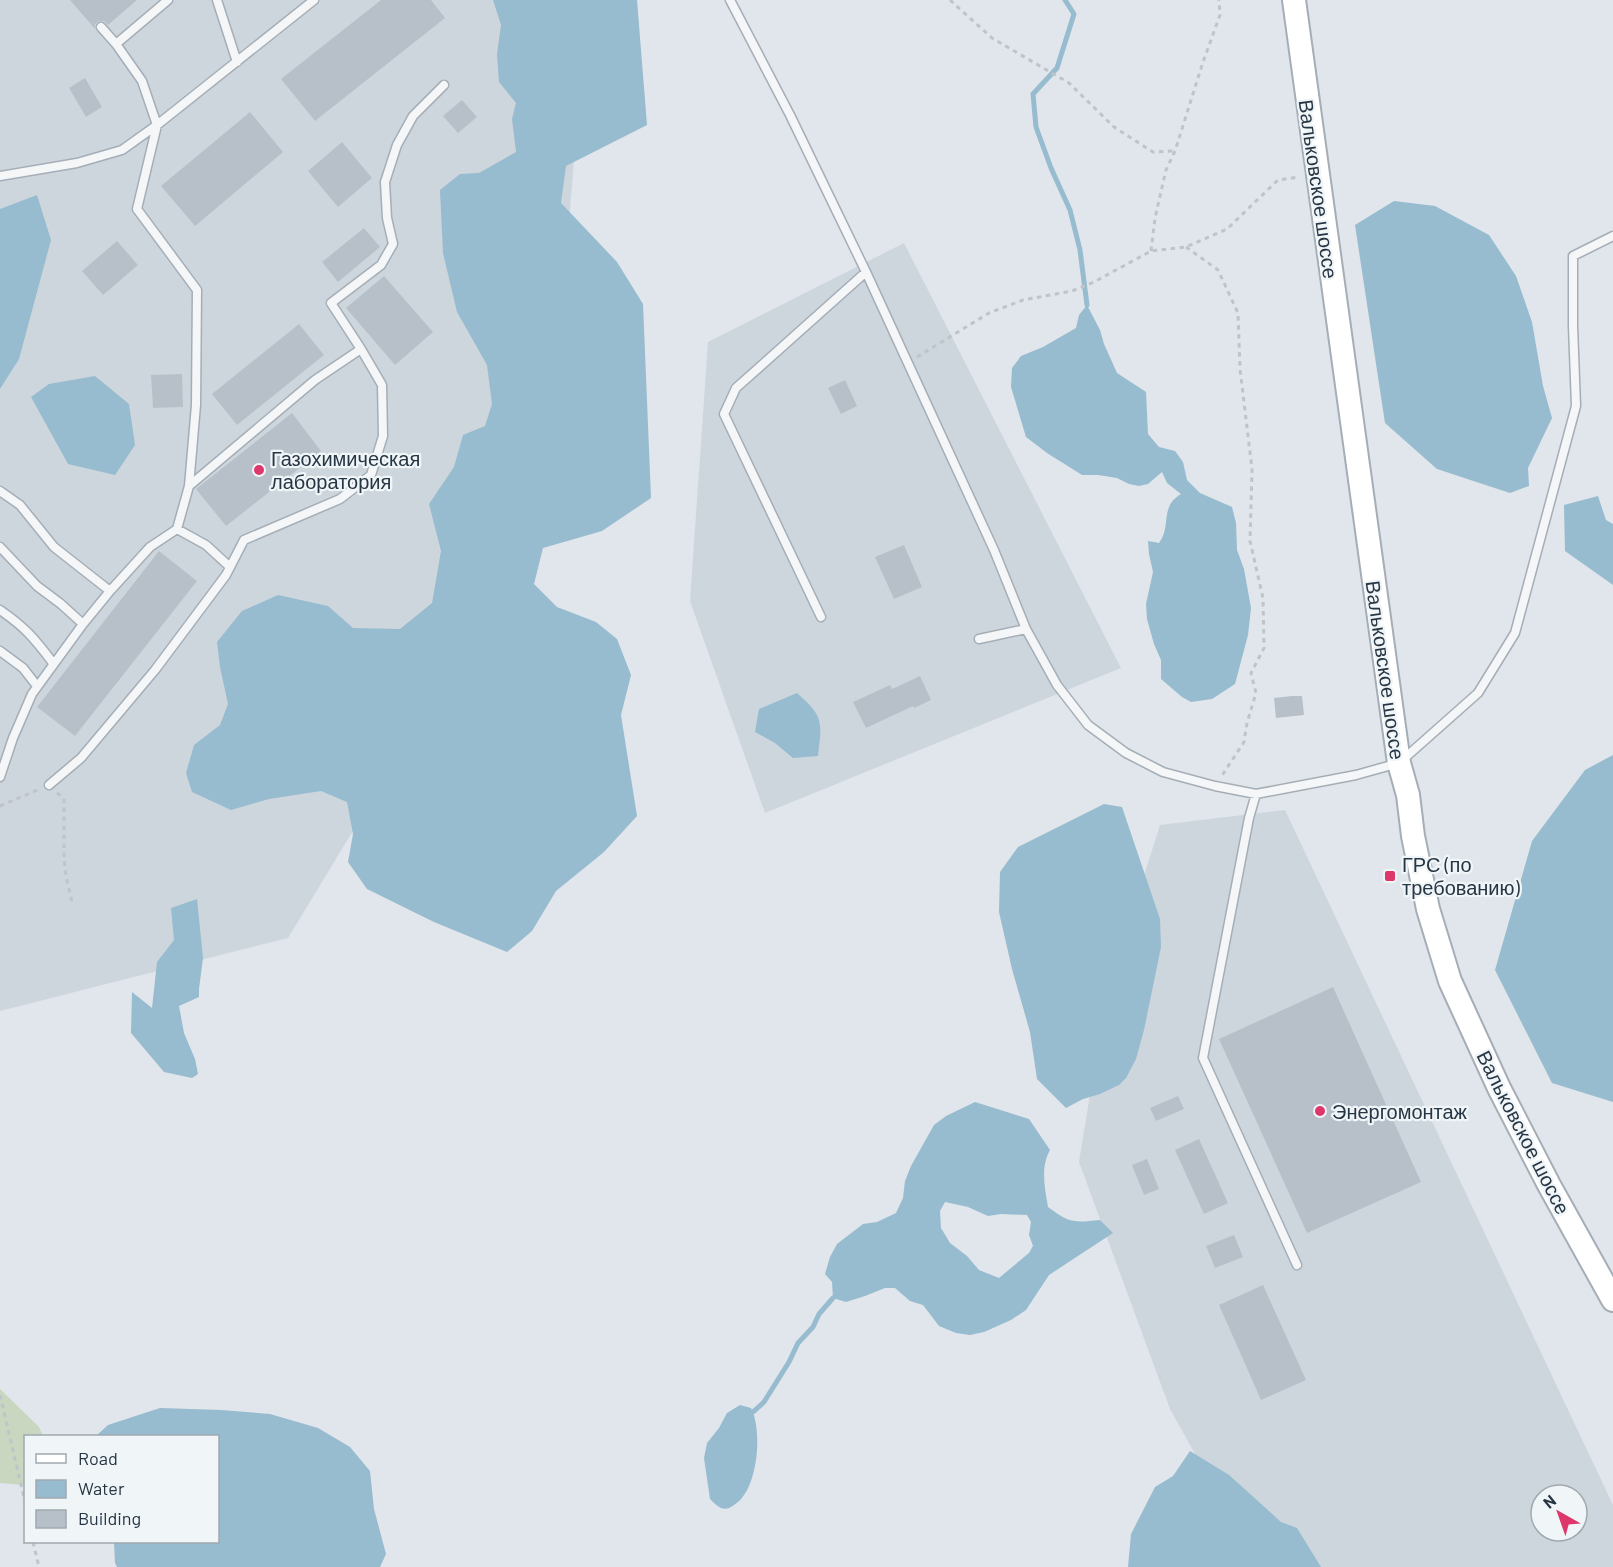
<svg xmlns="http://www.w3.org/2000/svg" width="1613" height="1567" font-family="Barlow,sans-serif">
<rect width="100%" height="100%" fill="#e0e6eb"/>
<path fill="#ced6dd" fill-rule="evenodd" d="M0,0H587L565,271L559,491L288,938L0,1011Z
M904,243L1121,668L765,813L690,601L708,342Z
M1285,810L1613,1505V1567H1258L1170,1409L1079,1162L1106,996L1160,825ZM1541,1495H1577V1531H1541Z"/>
<path fill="#c9d6c0" d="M0,1389L39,1427L43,1436H26L25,1485L0,1483Z"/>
<path fill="#97bbcf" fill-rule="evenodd" d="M493,0H637L647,125L566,166L561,203L617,262L643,304L651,498L602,531L543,548L534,584L557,607L596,622L617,639L631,675L621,715L637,816L604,852L556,891L532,931L507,952L434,922L367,889L348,862L353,834L347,802L321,791L269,799L231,810L192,792L186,773L194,745L220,725L228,704L220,667L217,642L242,611L278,595L328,606L353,628L400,629L432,603L441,551L429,504L454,467L463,435L485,426L492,404L487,365L457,312L443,253L440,190L460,174L479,173L516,152L512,119L516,103L499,82L497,54L501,25Z
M37,195L51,240L19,359L0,389V209Z
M1394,201L1435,206L1489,235L1516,276L1532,322L1543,386L1552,418L1528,468L1529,486L1510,493L1437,469L1385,423L1355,225Z
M1087,305L1100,330L1104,344L1117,373L1146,392L1148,434L1159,447L1175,451L1183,462L1187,480L1200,493L1232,507L1236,523L1237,550L1244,569L1251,608L1248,635L1235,684L1212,699L1191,702L1182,697L1161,679V660L1154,644L1147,619L1146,604L1153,572L1149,554L1148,541L1159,543C1172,526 1159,507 1181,494L1167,483L1162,472L1148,484L1139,486L1129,484L1117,478L1098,475H1082L1047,453L1026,437L1011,387L1012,368L1021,356L1043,347L1076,328L1079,315Z
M95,376L129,404L135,445L115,475L68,464L31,397L49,384Z
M1598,496L1606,520L1613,524V585L1565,551L1564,505Z
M797,693C824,717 822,721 818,756L793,758L775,743L755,732L759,709Z
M1613,755V1102L1552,1083L1495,970L1532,841L1585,770Z
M1104,804L1122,807L1160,919L1161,947L1144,1030L1136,1059L1126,1078L1119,1085L1100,1094L1083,1099L1066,1108L1037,1079L1030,1032L1012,969L999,912L1000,872L1018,847Z
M197,899L203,958L199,989V997L179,1006L184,1033L195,1059L198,1074L192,1078L164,1072L131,1033L132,992L152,1008L157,962L174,940L171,908Z
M975,1102L1029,1119L1050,1150C1040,1168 1045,1189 1048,1207C1069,1223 1074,1223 1100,1220L1113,1233L1049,1275L1026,1310L1011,1320L984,1332L970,1335L956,1333L939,1326L923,1305L910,1301L895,1288H885L865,1296L846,1302L833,1298L832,1282L825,1274L830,1257L837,1244L863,1224L877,1222L896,1213L903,1198L905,1181L911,1166L934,1125L946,1116ZM945,1202L968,1207L988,1216L1001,1214L1027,1215L1031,1222L1029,1235L1033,1246L1029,1253L999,1278L979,1270L967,1256L950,1243L941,1228L940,1211Z
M740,1405L751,1408C763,1431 758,1491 734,1505C730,1508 726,1510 721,1508C717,1506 713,1502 710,1499L704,1458L707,1443L719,1428L727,1413Z
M160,1408L221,1410L270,1414L318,1428L350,1447L370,1471L374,1509L386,1554L380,1567H117L115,1563L114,1542H218V1436H96L108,1425Z
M1190,1451L1229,1475L1281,1522L1297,1528L1321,1567H1128L1131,1534L1155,1487L1173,1476Z"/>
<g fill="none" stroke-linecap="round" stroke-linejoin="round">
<path stroke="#97bbcf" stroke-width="5" d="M1065,0L1074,14L1057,68L1033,94L1036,127L1051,168L1070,210L1080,250L1087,305
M753,1412L764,1402L789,1362L798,1343L813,1327L819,1314L833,1298"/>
</g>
<path fill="#b7c0c9" d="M70,0H137L108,25L104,21H99L95,24V29Z
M381,0H431L445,18L315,121L281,79Z
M85,78L102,107L86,117L69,88Z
M462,100L477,117L458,133L443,116Z
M250,112L283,152L195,226L161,186Z
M342,142L372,178L338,207L308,171Z
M364,228L380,247L338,282L322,262Z
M117,241L138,265L103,295L82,271Z
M384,276L433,332L395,365L346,308Z
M299,324L324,355L237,425L212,394Z
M182,374L183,407L153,408L151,375Z
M845,380L857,406L841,414L828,388Z
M292,413L321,451L226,526L196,489Z
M904,545L922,587L894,599L875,557Z
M159,551L197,581L75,736L37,707Z
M920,676L931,700L914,708L913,706L866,728L853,702L890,685L892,689Z
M1292,696H1302L1304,715L1276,718L1274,698Z
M1333,987L1421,1182L1307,1233L1219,1039Z
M1178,1096L1184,1109L1156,1121L1150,1108Z
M1199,1139L1228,1203L1204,1214L1175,1150Z
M1147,1159L1159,1189L1144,1195L1132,1165Z
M1234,1235L1243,1257L1215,1268L1206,1246Z
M1263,1285L1306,1380L1261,1400L1219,1305Z"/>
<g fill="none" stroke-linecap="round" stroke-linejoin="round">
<g stroke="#a5aeb6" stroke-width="11">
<path id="lane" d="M217,0L237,62
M730,0L790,115L866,272L994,550L1026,629L1057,685L1088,725L1126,753L1163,772L1215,786L1256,794L1356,775L1399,763L1478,693L1515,633L1576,406L1573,326V256L1613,236
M101,27L116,44
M0,176L77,163L122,150L157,125L142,81L116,44L168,0
M361,349L331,303L381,265L393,244L387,218L385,182L397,145L413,116L444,85
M0,491L20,505L54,547L110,591L83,624L61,604L37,586L0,547
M177,529L189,486L196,405L197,290L137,209L157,125L314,0
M110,591L150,547L177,529L206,545L230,567
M0,610C25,627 35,639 53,663
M821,617L724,414L736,388L866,272
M979,639L1026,629
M0,651L23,668L37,686
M0,777L13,738L32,694L83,624
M49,785L81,758L155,670L226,575L244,540L340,499L371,475L383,436L382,385L361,349L315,380L189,486
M1256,794L1249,818L1203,1058L1297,1265"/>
</g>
<g stroke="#a5aeb6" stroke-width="26">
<path id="secondary" d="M1294,0L1399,763L1408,795L1413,836L1428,909L1450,981L1499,1088L1549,1185L1613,1300"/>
</g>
<path stroke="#bfc4c9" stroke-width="3" stroke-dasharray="4.5 4.5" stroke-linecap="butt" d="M950,0L992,38L1069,83L1114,127L1153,152L1175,151
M1186,247L1218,270L1238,313L1240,369L1252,469L1250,541L1263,598L1264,648L1251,673L1256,693L1247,723L1244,742L1221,777
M1151,251L1155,218L1166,170L1175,151L1203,62L1220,15L1219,0
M917,357L989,313L1023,300L1072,291L1094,282L1151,251L1186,247L1227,229L1278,180L1299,177
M57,793L64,798V858L66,876L72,902
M0,806L40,789
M0,1395L26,1506
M33,1542L39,1567"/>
<use href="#lane" stroke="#f4f6f8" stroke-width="8"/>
<use href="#secondary" stroke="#fff" stroke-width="22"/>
</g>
<g fill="#de376b" stroke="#f0f5f8" stroke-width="2">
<circle cx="259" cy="470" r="6"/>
<rect x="1384" y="870" width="12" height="12" rx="3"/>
<circle cx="1320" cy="1111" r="6"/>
</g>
<g text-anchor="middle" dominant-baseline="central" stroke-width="4.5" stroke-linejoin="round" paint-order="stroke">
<g font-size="20" fill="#273644" stroke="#f0f5f8">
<text transform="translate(1319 189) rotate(82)">Вальковское шоссе</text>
<text transform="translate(1386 670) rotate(82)">Вальковское шоссе</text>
<text transform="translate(1524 1132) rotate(63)">Вальковское шоссе</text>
</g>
<g font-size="20" fill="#273644" stroke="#f0f5f8" text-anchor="start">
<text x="271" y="458">Газохимическая<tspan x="271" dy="23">лаборатория</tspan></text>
<text x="1402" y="864">ГРС (по<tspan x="1402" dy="23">требованию)</tspan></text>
<text x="1332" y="1111">Энергомонтаж</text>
</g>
</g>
<rect x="24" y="1435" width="195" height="108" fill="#f0f5f8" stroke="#a0a9b0" stroke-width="1.5"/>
<rect x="36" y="1454" width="30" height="9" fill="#ffffff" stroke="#a0a9b0" stroke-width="1.5"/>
<text x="78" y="1465" font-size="18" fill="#273644">Road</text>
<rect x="36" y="1480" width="30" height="18" fill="#97bbcf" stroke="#a0a9b0" stroke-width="1.5"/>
<text x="78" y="1495" font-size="18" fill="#273644">Water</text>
<rect x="36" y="1510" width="30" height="18" fill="#b7c0c9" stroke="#a0a9b0" stroke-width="1.5"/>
<text x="78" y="1525" font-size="18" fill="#273644">Building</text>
<g transform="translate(1559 1513) rotate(320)"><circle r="28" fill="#f0f5f8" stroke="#a0a9b0" stroke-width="1.5"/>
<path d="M0-4.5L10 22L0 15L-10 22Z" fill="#de376b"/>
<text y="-9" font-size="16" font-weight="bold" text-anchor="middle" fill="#273644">N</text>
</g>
</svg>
